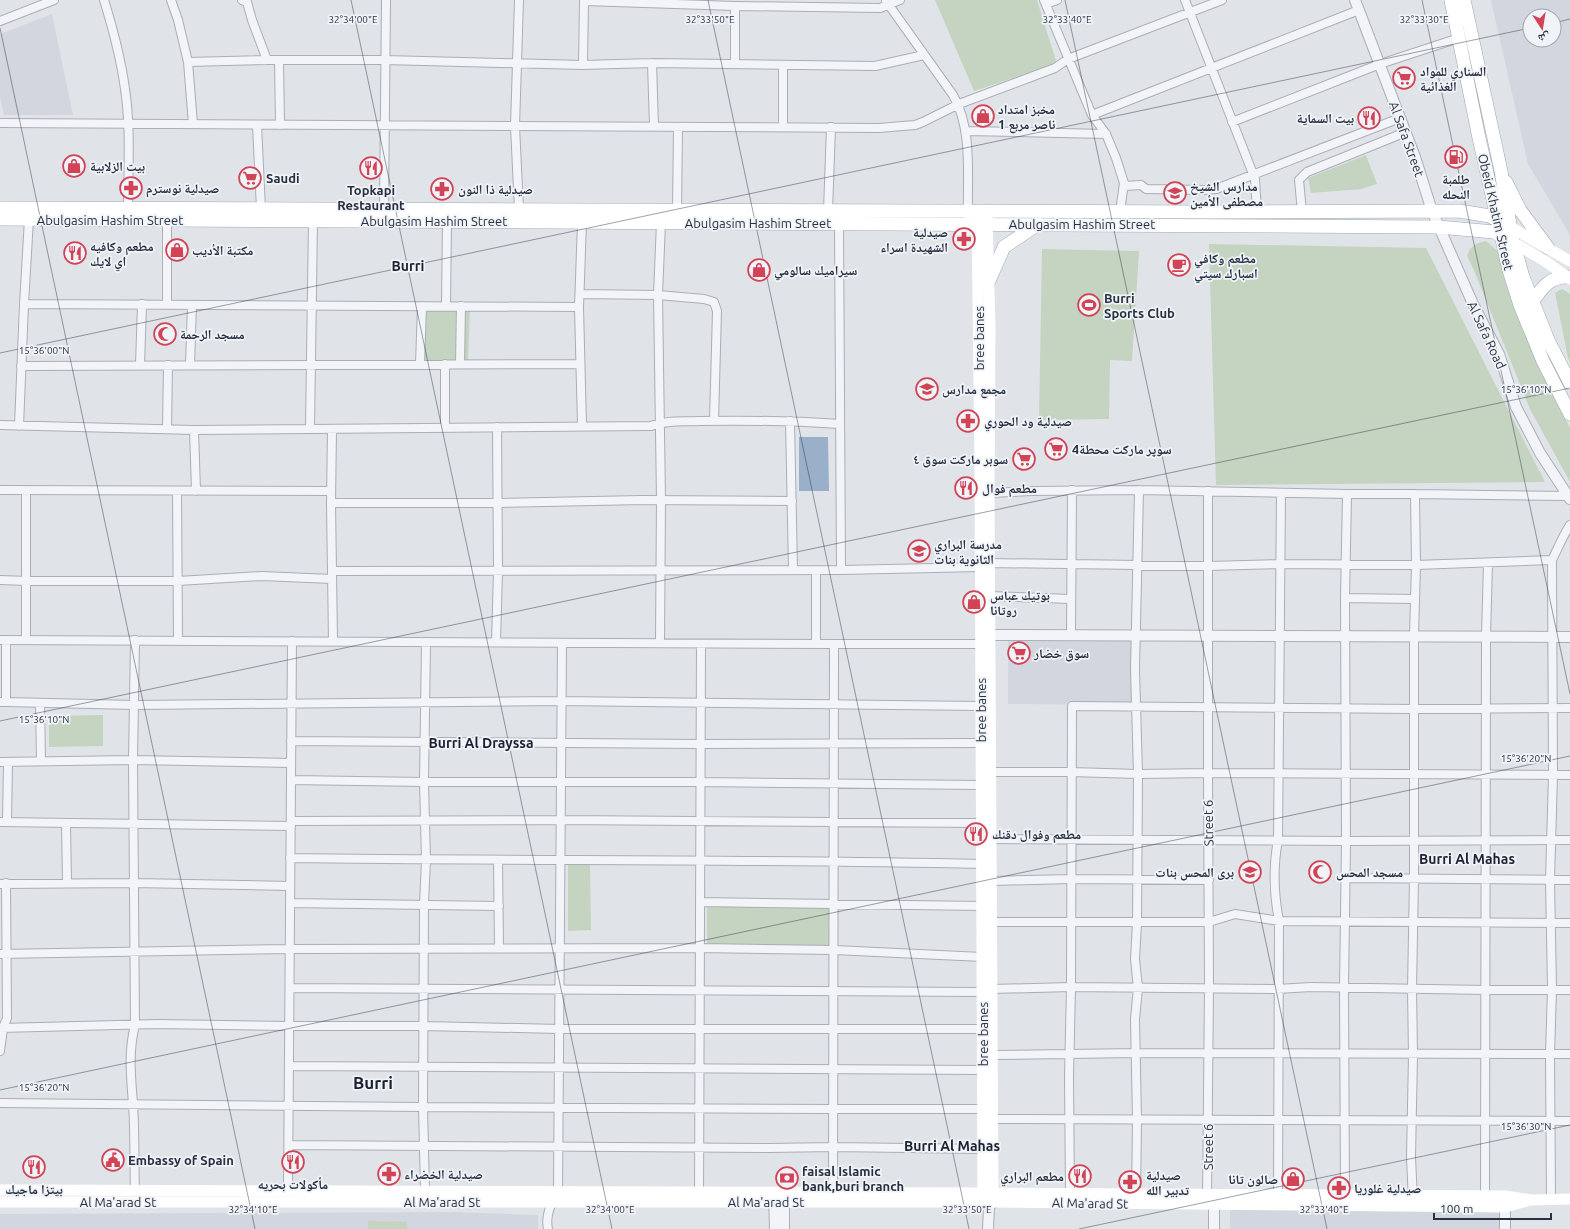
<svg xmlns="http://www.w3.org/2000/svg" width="1570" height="1229" font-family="Ubuntu,'Noto Naskh Arabic',sans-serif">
<rect width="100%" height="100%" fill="#e0e4e9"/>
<path fill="#d2d6de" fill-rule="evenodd" d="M1491,0H1570V235L1528,164ZM1530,16H1554V40H1530Z
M52,14L73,115H4L0,97V34Z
M1132,640V705L1008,704V641Z
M1230,1209L1500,1210V1229H1230Z
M452,1212L538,1215V1229H0V1214Z"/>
<path fill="#c5d3c1" d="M935,0H1037L1057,64L974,91Z
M1366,155L1377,184L1362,189L1311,193L1308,178Z
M1486,241L1502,255L1525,333L1534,356L1570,428V482L1530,409L1473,268L1467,256C1470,246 1476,243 1486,241Z
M1209,244L1426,248L1545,482L1216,485Z
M1042,249L1139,251L1132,361L1110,360L1109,419L1039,420Z
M1562,289L1570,294V362L1568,358L1555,293Z
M423,305L470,307L468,361L423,360Z
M103,715V746L49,747V716Z
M568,864H590L591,930L568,931Z
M707,905L831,906L830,946L707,945Z
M368,1221L407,1222V1229H368Z"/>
<path fill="#9ab0ca" d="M799,437H828L829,491H799Z"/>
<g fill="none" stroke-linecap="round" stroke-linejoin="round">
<g stroke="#a9aeb7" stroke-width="10">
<path id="minor" d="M104,0C113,29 121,59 125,89C131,128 128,169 128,209
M171,0L178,20L188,62L193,124
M242,0L247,2L252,20L267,60
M1044,0L1092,115L1106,134L1116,158L1124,183L1120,212
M1185,0L1255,179L1257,212
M584,1L735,6L880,8L900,0
M886,1L953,95C973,129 967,176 968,215
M1046,4L1057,0
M735,6V64
M0,21L54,0
M279,60L280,125
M188,62L267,60H385L583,65L652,63L875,66L924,55
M652,63L654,126
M583,65L584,0
M1092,115L1359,10
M1232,122L1380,64L1459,38
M0,123L879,128L915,125L923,122L959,104L1055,68L1068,59L1222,0
M257,125L261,209
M783,127V65
M966,131L1106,134
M1124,186L1141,185L1146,189L1205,190L1216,189L1400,118
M384,209L386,0
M519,210L515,126L519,0
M677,210L678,127
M828,211L831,127
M1302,212L1299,180L1307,172L1406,132
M582,222L579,307L582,426
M839,223L841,570
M580,294L658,295L704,299L714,302L717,311L714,421
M24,304L579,307
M167,305V220
M446,306L447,221
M420,364L422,306
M460,364L461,306
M140,365L142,304
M190,365L192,305
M21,366L580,364
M790,421L793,570
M0,425L194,430L651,426C666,420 683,422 699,421C746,420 793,421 840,424
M19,426L24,304L29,219
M445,427V364
M310,428L313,221
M167,429L168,365
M332,429L331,503L333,641
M194,430L196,491
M0,490L331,491
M177,491L178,641
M989,493L1032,491L1139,490L1347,494H1415L1568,496
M331,503H497L642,500L792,501
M332,571L841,570L980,567L989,563L1209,566L1280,564L1416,565L1552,560
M0,580L27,581H178L262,576L332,579
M990,596L1071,599
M1345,598L1415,599
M1071,636L1072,490
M0,640L834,644H985
M26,640V491
M496,642L498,571L497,427
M660,643L661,500L658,295L661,222
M816,644V570
M0,702H6V640
M6,702L135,705L561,701L981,706
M40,703L41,761
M291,741L701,744L981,743
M0,762L133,760L291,763
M991,772H1071L1138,774L1208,773L1570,775
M291,780L424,782H700L981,785
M291,821L560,820L982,823
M0,822L291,826
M7,822L8,762
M66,823L67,883
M991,839L1346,841L1570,840
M290,858C521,861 751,859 982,864
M498,860L499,948
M1346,878L1570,880
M991,881L1071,879L1209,880
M0,884L134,883L290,886
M700,902L982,906
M290,903L499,906
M992,922H1209L1235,914L1279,921L1570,923
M0,954L290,949L700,948L834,950L982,957
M290,988L982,992
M992,989L1071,987L1277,989L1311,987L1486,990H1570
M0,1028L157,1024L289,1026H424L559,1029H983
M0,1051L3,1028L7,1018L6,883
M992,1055L1136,1053L1570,1054
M289,1066L983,1070
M0,1103L423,1107L834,1109H983
M993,1119L1570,1121
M289,1145L768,1148L834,1147L983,1149
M135,1190C134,1162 135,1133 133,1104C131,1077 128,1052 135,1025L133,760L135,640
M288,1191L292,641
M425,1191L423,1107L424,904L426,860L424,782L426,642
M1070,1193L1069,1077L1071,987L1072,706L1414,709L1570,708
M1278,1194L1279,921C1274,895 1273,866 1278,840L1281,493
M1345,1195L1344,988L1346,841L1345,598L1347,494
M699,1197L701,644
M833,1198L834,644
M1136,1198L1137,1119L1135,1019L1138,988L1135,959L1137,923L1138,774L1135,669L1139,490
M1551,1199L1550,1055L1552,989L1550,880L1553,775L1552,560C1558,548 1563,536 1570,525
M1207,1200L1209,988L1208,773V491
M1485,1200L1486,637L1488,563
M1413,1201L1411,1157L1413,1055L1412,989L1414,878V636L1416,565L1415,494
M548,1229C545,1215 551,1204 558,1191L562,643"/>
</g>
<g stroke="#a9aeb7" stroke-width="12">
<path id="tertiary" d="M1355,0L1415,157L1432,211L1473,304L1499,354L1516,407L1540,453L1570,499
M983,635L1570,637
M774,1194L775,1229
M784,1195V1229
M1505,1199V1229
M988,1229L989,1207L993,1202
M1214,1229V1197"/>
</g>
<g stroke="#9fa7b5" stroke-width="14">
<path id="primary" d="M1451,0L1479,138L1509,270L1520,305L1543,361L1570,414
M1464,0L1501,171L1513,242L1523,277L1548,340L1570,383
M1506,182L1520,210L1548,248
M0,208L1213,212L1459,211L1490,216L1498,221
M0,219L1439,227L1494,232L1501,236
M989,281L1004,247L1038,224
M1532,302C1542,289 1548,277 1567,277"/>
</g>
<use href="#minor" stroke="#f3f4f8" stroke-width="8"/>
<use href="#tertiary" stroke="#f3f4f8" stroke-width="10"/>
<path stroke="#fff" stroke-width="11" d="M977,216L980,462L983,1198
M987,217L990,327L989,493L993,1199
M1505,224L1570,261
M1509,240L1545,261L1570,279
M0,1190L993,1193L1505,1196L1531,1200L1570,1199
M0,1202H993L1505,1207L1527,1201"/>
<use href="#primary" stroke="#fff" stroke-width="13"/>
</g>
<path fill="none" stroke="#283141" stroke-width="1" stroke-opacity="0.45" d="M351,0L612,1229M708,0L969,1229M1065,0L1327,1229M1422,0L1570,694M1554,23L1570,19M0,28L255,1229M0,353L1530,28M0,721L1570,388M0,1090L1570,756M1079,1229L1570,1125"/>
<defs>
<g id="supermarket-ring" transform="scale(1.15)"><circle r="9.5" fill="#f0f3f7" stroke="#d14355" stroke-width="1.5"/><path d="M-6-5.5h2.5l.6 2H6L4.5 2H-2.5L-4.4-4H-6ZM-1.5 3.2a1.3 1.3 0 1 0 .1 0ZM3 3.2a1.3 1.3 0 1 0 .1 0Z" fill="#d14355"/></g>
<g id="shop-ring" transform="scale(1.15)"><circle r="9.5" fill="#f0f3f7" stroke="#d14355" stroke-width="1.5"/><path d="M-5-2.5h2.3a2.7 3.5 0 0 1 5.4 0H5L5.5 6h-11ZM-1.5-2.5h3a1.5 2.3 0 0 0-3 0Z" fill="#d14355"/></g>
<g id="restaurant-ring" transform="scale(1.15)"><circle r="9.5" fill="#f0f3f7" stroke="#d14355" stroke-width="1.5"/><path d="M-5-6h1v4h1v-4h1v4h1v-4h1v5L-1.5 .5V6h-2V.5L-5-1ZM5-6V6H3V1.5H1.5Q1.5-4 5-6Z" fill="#d14355"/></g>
<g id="fuel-ring" transform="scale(1.15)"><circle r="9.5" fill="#f0f3f7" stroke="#d14355" stroke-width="1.5"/><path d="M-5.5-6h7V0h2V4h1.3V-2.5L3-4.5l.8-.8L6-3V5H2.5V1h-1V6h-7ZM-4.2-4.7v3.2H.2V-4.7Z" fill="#d14355"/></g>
<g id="pharmacy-ring" transform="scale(1.15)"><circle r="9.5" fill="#f0f3f7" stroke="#d14355" stroke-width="1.5"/><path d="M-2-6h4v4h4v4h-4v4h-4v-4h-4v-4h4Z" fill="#d14355"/></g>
<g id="school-ring" transform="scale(1.15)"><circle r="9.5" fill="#f0f3f7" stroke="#d14355" stroke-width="1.5"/><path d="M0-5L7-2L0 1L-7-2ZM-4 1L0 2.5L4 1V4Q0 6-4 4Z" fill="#d14355"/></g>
<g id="cafe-ring" transform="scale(1.15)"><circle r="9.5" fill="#f0f3f7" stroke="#d14355" stroke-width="1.5"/><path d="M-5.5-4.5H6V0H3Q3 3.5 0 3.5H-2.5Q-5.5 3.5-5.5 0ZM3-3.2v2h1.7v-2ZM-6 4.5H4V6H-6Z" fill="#d14355"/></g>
<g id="stadium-ring" transform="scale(1.15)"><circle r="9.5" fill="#f0f3f7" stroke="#d14355" stroke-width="1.5"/><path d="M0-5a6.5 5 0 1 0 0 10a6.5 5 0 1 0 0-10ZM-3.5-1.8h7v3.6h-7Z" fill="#d14355"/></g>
<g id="mosque-ring" transform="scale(1.15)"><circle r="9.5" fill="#f0f3f7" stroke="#d14355" stroke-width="1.5"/><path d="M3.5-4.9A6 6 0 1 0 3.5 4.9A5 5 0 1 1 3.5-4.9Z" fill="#d14355"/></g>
<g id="civic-ring" transform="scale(1.15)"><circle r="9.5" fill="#f0f3f7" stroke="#d14355" stroke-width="1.5"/><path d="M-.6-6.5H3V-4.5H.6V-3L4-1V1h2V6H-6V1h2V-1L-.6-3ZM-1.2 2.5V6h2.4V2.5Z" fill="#d14355"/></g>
<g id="bank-ring" transform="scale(1.15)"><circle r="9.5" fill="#f0f3f7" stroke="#d14355" stroke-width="1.5"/><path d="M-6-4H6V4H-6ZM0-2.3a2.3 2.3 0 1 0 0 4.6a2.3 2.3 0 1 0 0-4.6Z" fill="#d14355"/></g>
</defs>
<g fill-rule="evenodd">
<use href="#supermarket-ring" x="1404" y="78"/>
<use href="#shop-ring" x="983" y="116"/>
<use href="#restaurant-ring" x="1369" y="118"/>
<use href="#fuel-ring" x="1456" y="157"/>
<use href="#shop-ring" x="74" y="166"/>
<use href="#restaurant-ring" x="371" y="168"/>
<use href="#supermarket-ring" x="250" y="178"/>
<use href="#pharmacy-ring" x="131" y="188"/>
<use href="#pharmacy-ring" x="442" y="189"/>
<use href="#school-ring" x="1175" y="193"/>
<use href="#pharmacy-ring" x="964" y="239"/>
<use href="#shop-ring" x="177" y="250"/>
<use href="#restaurant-ring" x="75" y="253"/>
<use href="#cafe-ring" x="1179" y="265"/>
<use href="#shop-ring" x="759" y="270"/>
<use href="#stadium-ring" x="1089" y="305"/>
<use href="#mosque-ring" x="165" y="334"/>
<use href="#school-ring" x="927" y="389"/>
<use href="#pharmacy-ring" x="968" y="421"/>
<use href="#supermarket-ring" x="1056" y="449"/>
<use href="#supermarket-ring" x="1024" y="459"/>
<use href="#restaurant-ring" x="966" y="488"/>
<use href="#school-ring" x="919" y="551"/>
<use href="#shop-ring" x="974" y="602"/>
<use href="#supermarket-ring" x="1019" y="653"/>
<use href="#restaurant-ring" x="976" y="834"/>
<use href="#school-ring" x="1250" y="872"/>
<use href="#mosque-ring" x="1320" y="872"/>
<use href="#civic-ring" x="113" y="1160"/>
<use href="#restaurant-ring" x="293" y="1162"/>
<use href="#restaurant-ring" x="34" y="1167"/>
<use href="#pharmacy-ring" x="389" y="1174"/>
<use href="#restaurant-ring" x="1080" y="1176"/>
<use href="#bank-ring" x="787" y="1178"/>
<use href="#shop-ring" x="1293" y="1179"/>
<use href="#pharmacy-ring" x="1130" y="1182"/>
<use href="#pharmacy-ring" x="1339" y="1188"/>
</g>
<g text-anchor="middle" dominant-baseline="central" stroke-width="3.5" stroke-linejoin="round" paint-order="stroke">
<g font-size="13" font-weight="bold" fill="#283141" stroke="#f0f3f7" text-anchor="start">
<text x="1420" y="71">السناري للمواد<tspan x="1420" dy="15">الغذائية</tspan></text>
<text x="998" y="109">مخبز امتداد<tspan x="998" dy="15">ناصر مربع 1</tspan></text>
<text x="1354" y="118" text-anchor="end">بيت السماية</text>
<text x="90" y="166">بيت الزلابية</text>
<text x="266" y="178">Saudi</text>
<text x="1456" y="179" text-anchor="middle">طلمبة<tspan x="1456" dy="15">النحله</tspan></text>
<text x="1190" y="186">مدارس الشيخ<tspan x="1190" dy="15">مصطفى الأمين</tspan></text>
<text x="146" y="188">صيدلية نوسترم</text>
<text x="458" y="189">صيدلية ذا النون</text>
<text x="371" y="190" text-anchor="middle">Topkapi<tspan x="371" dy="15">Restaurant</tspan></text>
<text x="948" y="232" text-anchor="end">صيدلية<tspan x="948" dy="15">الشهيدة اسراء</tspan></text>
<text x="90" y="246">مطعم وكافيه<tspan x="90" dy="15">اي لايك</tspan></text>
<text x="192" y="250">مكتبة الأديب</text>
<text x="1194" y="258">مطعم وكافي<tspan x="1194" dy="15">اسبارك سيتي</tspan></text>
<text x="774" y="270">سيراميك سالومي</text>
<text x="1104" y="298">Burri<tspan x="1104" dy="15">Sports Club</tspan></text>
<text x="180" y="334">مسجد الرحمة</text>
<text x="942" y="389">مجمع مدارس</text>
<text x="984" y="421">صيدلية ود الحوري</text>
<text x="1072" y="449">سوپر مارکت محطة4</text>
<text x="1008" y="459" text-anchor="end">سوبر ماركت سوق ٤</text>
<text x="982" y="488">مطعم فوال</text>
<text x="934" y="544">مدرسة البراري<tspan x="934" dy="15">الثانوية بنات</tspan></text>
<text x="990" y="595">بوتيك عباس<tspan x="990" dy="15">روتانا</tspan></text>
<text x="1034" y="653">سوق خضار</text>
<text x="992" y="834">مطعم وفوال دقنك</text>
<text x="1234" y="872" text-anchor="end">برى المحس بنات</text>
<text x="1336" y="872">مسجد المحس</text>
<text x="128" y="1160">Embassy of Spain</text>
<text x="802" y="1171">faisal Islamic<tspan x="802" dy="15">bank,buri branch</tspan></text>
<text x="404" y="1174">صيدلية الخضراء</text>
<text x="1146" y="1175">صيدلية<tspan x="1146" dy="15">تدبير الله</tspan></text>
<text x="1064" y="1176" text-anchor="end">مطعم البراري</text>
<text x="1278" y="1179" text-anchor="end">صالون تانا</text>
<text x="293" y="1184" text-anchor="middle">مأكولات بحريه</text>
<text x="1354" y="1188">صيدلية غلوريا</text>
<text x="34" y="1189" text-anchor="middle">بيتزا ماجيك</text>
</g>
<g font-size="13" fill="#283141" stroke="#f0f3f7">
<text transform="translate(1407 139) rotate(70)">Al Safa Street</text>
<text transform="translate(1496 212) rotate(77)">Obeid Khatim Street</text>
<text x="110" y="220">Abulgasim Hashim Street</text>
<text x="434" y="221">Abulgasim Hashim Street</text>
<text x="758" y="223">Abulgasim Hashim Street</text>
<text x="1082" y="224">Abulgasim Hashim Street</text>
<text transform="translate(1487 335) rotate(65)">Al Safa Road</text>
<text transform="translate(979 338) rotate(-90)">bree banes</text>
<text transform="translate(981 710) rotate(-90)">bree banes</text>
<text transform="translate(1208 823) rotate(-91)">Street 6</text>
<text transform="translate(983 1034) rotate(-90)">bree banes</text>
<text transform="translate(1208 1147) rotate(-90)">Street 6</text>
<text x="118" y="1202">Al Ma'arad St</text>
<text x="442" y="1202">Al Ma'arad St</text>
<text x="766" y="1202">Al Ma'arad St</text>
<text transform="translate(1090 1203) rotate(1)">Al Ma'arad St</text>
</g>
<g font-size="14" font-weight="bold" fill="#1b2232" stroke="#f0f3f7">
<text x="408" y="266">Burri</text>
<text x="481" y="743">Burri Al Drayssa</text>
<text x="1467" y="859">Burri Al Mahas</text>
<text x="952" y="1146">Burri Al Mahas</text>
</g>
<g font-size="17" font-weight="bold" fill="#1b2232" stroke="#f0f3f7">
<text x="373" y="1082">Burri</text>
</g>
</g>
<g font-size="10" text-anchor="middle" fill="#283141" stroke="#f0f3f7" stroke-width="3.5" stroke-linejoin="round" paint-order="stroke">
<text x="353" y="23">32°34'00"E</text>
<text x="710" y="23">32°33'50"E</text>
<text x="1067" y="23">32°33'40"E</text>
<text x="1424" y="23">32°33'30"E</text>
<text x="44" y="354">15°36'00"N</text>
<text x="1526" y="393">15°36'10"N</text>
<text x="44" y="723">15°36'10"N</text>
<text x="1526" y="762">15°36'20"N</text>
<text x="44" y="1091">15°36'20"N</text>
<text x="1526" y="1130">15°36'30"N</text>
<text x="253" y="1213">32°34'10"E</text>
<text x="610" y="1213">32°34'00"E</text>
<text x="967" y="1213">32°33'50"E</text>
<text x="1324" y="1213">32°33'40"E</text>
</g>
<g transform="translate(1542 28) rotate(168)"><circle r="19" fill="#f0f3f7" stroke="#a0a5ae"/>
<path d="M0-3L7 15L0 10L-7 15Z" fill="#d14355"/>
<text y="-6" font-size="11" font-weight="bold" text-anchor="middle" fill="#283141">ش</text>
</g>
<path d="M1434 1213v6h117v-6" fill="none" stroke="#283141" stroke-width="2"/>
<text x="1440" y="1213" font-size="12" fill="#283141" stroke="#f0f3f7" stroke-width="3" paint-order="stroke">100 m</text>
</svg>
